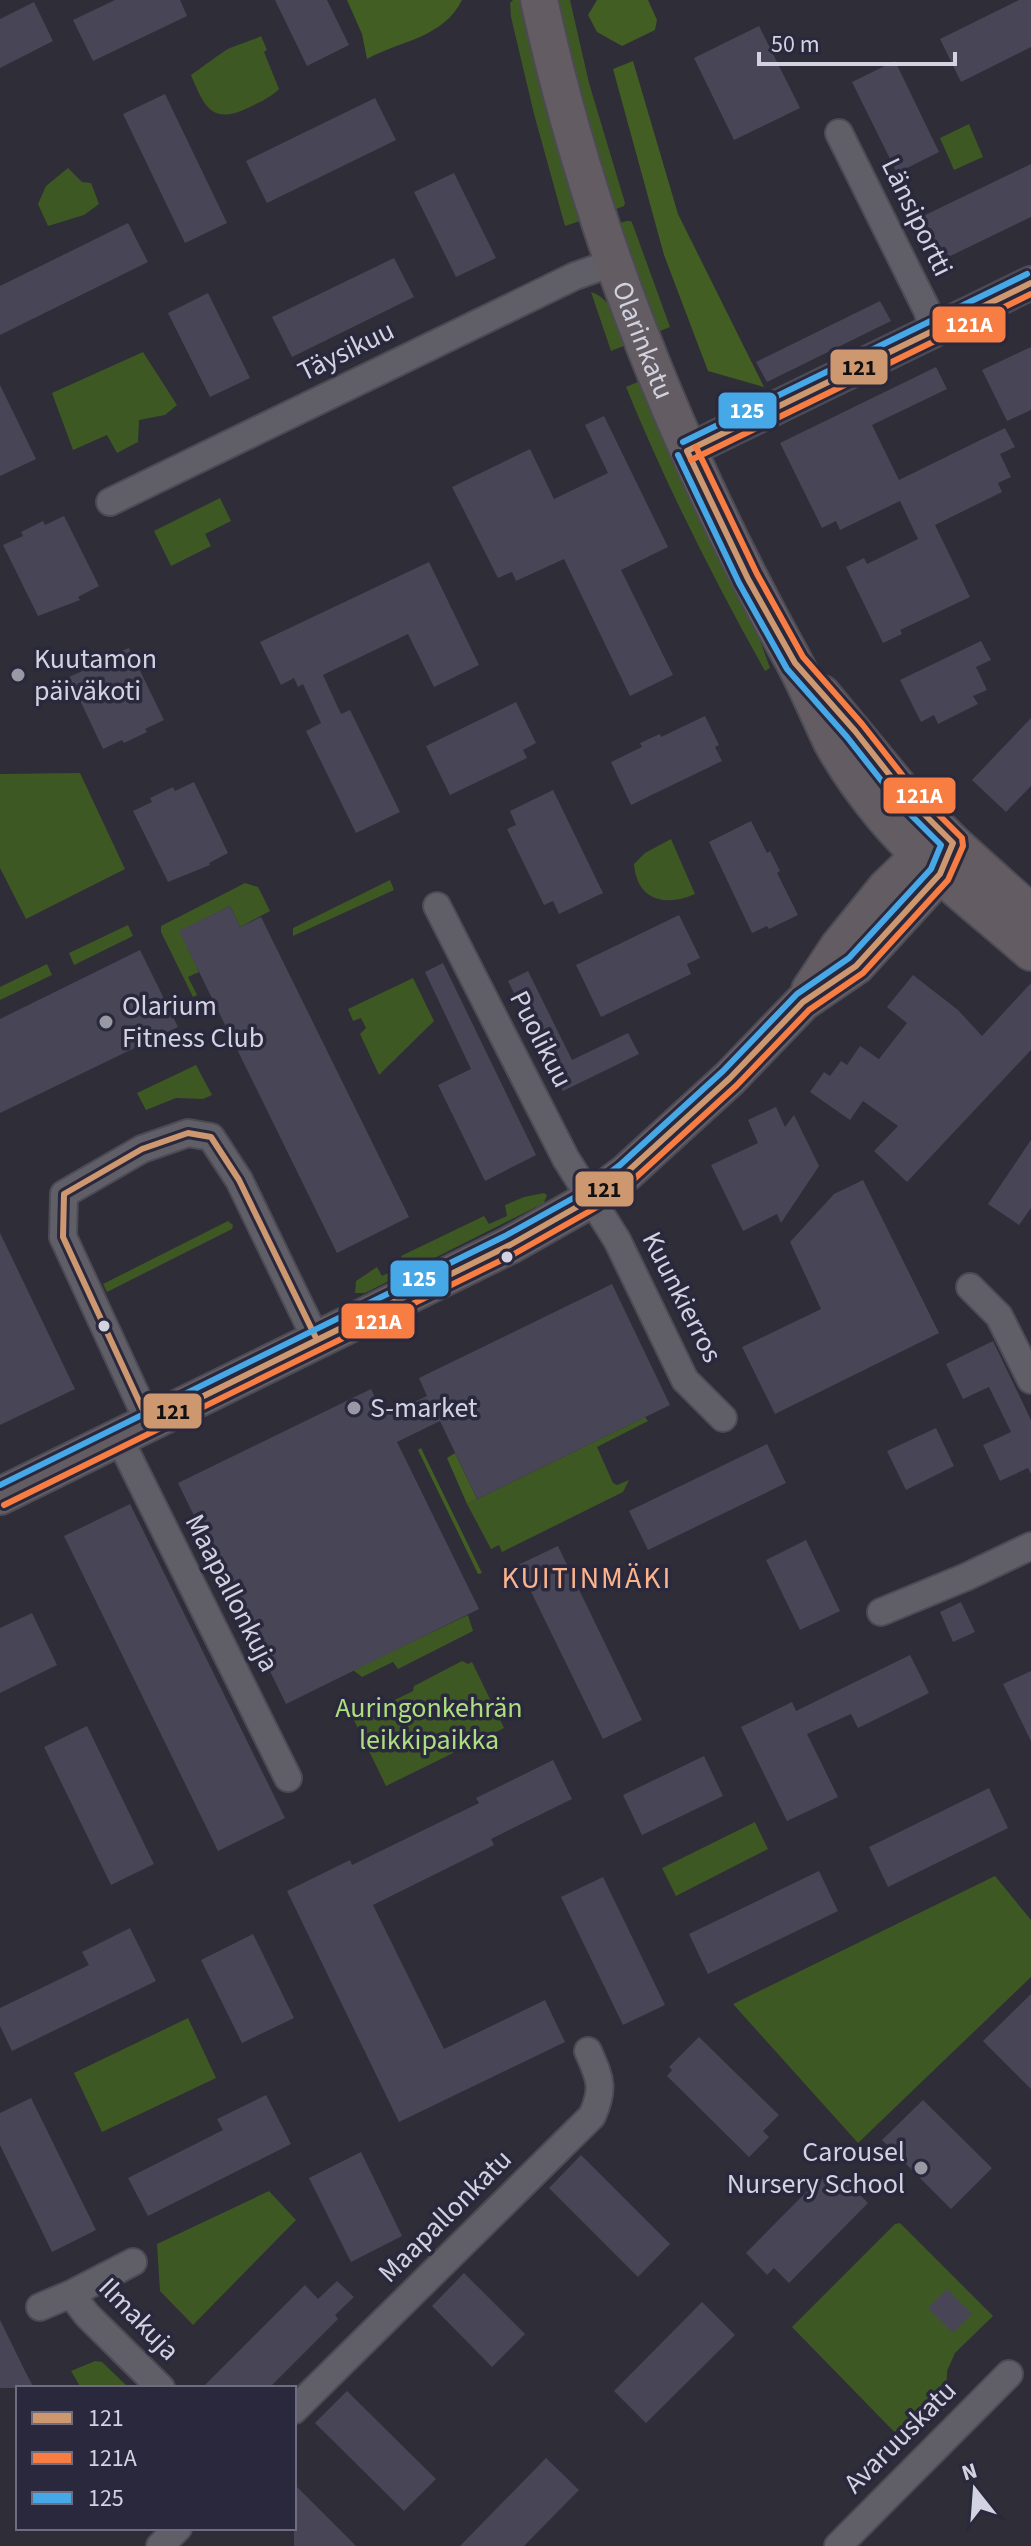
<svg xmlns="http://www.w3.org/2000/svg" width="1031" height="2546" font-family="'Source Sans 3',sans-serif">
<rect width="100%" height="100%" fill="#2e2d38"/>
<path fill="#3e5823" d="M513,0H519L525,16L550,117L580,221L565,226L534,114L511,17L510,3Z
M555,0H570L589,83L625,203L624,206L611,211Z
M261,36L267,50L264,52L279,89C271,97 262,101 252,106C213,126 205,109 191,75C200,69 223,51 230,48C240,44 251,41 261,36Z
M969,124L983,157L954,170L940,138Z
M68,168L82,182L91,183L99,204L84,215L48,226L38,204L46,186Z
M627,221H631L633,225L670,327L655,333L615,224Z
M591,292C613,298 618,326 626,345L611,351Z
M143,352L177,405L165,415L139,420L138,442L117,453L107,435L73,450L52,393Z
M640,381L714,548L757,632L770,668L765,671C713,578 666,485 626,387Z
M220,498L231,521L205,534L211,546L171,566L154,531Z
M80,773L125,869L26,919L0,868V774Z
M671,839L695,894C666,907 637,901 634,864L645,853Z
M390,880L394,890L293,936V928Z
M245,883L258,887L270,911L240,927L230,906L180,931L199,972L188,977L197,995L193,997L161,932V926Z
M128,925L133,936L74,965L69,953Z
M47,964L52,975L0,1000V987Z
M413,978L434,1021L379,1075L360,1034L366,1028L361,1018L353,1021L348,1009Z
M196,1065L212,1095L203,1099L176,1098L146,1110L137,1093Z
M544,1193L547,1195L544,1203L365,1293H355L356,1281L377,1267L382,1276L403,1266L401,1256L484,1216L489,1224L507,1216L505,1205L524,1197Z
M228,1221L233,1225L232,1229L107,1292L103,1284Z
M645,1417L648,1421L597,1447L613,1483L617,1485L629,1480L623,1492L502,1552L499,1545L491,1549L467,1504Z
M468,1615L473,1631L398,1669L393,1662L362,1677L353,1670Z
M462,1661L468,1664L472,1662L504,1728L386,1786L354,1720L413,1691L414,1686Z
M755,1822L768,1849L676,1896L662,1868Z
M995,1876L1031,1920V1977L858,2143L733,2004Z
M188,2018L216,2078L102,2132L74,2073Z
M269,2191L296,2220L193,2325L160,2291L157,2244Z
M900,2223L993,2316L955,2353L947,2371L946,2408L907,2445L792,2327L895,2224Z
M95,2361L102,2362L129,2388H81L71,2371Z"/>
<path fill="#425e22" d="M347,0H462C443,38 402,40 367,59L362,34Z
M597,0H648L657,20L655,30L622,46L597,32L588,15Z
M633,61L678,214L764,387L708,371L664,255L613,69Z
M421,1448L482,1573L478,1574L418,1450Z
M455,1453L477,1499L467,1504L447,1458Z"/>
<path fill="#484557" d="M115,0H180L187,16L93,61L73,20Z
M275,0H327L349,45L307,66Z
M1019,0H1031V47L961,82L940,39Z
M34,2L53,41L0,68V19Z
M759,26L800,108L734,140L694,58Z
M895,61L939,152L897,173L852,82Z
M165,94L227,223L185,243L123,114Z
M375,98L396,140L267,203L246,161Z
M1031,164V217L940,261L919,218Z
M454,173L496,258L456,277L414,192Z
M128,223L148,262L0,335V286Z
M394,258L414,297L292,357L272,317Z
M208,293L250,378L210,397L168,313Z
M880,301L891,321L767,382L756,362Z
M1031,347V410L1007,421L982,370Z
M936,367L947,389L872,425L899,480L1005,428L1015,447L1000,454L1011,477L998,483L1002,492L935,525L970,597L900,630L902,634L883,643L846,567L864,558L867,564L918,539L900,501L840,530L836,521L822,528L780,443Z
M0,385L36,459L0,476Z
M604,416L668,547L621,570L673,675L630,696L564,559L516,581L512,572L498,578L452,487L530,449L554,499L608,473L585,425Z
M64,516L99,586L78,597L80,600L38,616L3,545L23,536L21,532L43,521L45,525Z
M429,562L479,665L434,687L408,634L323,675L341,714L350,710L400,812L356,833L306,731L321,723L303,684L298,687L294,678L281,685L260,642Z
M981,641L991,660L976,667L987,690L973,696L978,704L938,724L934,715L921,722L900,680Z
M129,648L164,720L145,729L147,732L124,743L122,740L103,749L69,677L87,669L86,665Z
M516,702L536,743L523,750L527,758L450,795L426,746Z
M705,716L719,745L715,747L722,761L631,805L611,762L642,747L640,743L660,734L661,737Z
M1031,718V786L1006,812L972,780Z
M194,782L228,853L209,863L210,865L168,882L133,811L152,802L150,798L173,787L175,791Z
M553,790L603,893L559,914L553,901L544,905L507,829L516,825L510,811Z
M751,821L767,853L770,851L780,871L777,873L798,915L769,929L767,926L752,933L709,842Z
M230,906L240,927L261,917L409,1217L337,1253L179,931Z
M679,915L700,958L687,964L691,974L601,1017L576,965Z
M140,950L178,1027L0,1113V1019Z
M443,963L536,1155L485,1181L438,1085L471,1069L425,972Z
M528,971L572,1060L628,1033L639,1054L563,1091L508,981Z
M913,975L958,1010L982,1036L1031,983V1050L907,1182L874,1151L898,1126L863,1101L850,1120L810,1092L824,1072L830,1076L841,1061L847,1065L860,1046L879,1059L907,1023L887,1007Z
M776,1107L785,1127L794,1115L819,1166L781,1223L777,1214L743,1231L711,1165L758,1143L748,1120Z
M1031,1140V1208L1019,1225L988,1204Z
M863,1180L939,1333L775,1414L742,1347L821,1309L790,1242L834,1194Z
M0,1233L75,1389L0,1425Z
M612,1284L670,1405L477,1499L440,1421L397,1442L479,1609L286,1704L178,1483L371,1389L384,1416L427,1396L419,1378Z
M993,1341L1031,1420V1474L1028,1468L1000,1481L983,1445L1011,1432L989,1387L963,1399L946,1364Z
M936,1428L954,1466L906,1490L887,1451Z
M767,1444L786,1483L648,1550L629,1511Z
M130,1504L285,1818L218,1851L64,1536Z
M806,1540L840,1611L800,1630L766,1560Z
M558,1546L642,1720L603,1739L518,1565Z
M961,1602L975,1632L953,1642L940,1612Z
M32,1613L57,1665L0,1693V1628Z
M910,1655L929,1693L858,1728L851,1714L807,1734L838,1797L787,1821L741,1727L792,1702L796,1711Z
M1031,1671V1741L1003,1684Z
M87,1726L154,1864L111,1885L44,1747Z
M704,1756L723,1796L642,1835L623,1795Z
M553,1760L572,1799L491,1839L494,1845L373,1905L444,2049L545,2000L565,2042L399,2122L287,1891L350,1860L352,1865L479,1803L476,1798Z
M989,1788L1008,1828L888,1887L869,1847Z
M819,1871L838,1911L708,1974L689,1934Z
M603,1877L665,2005L623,2025L561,1897Z
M130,1928L156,1981L12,2051L0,2026V2008L89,1965L82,1952Z
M253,1934L294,2018L242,2043L201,1960Z
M1031,1994V2089L983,2041Z
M699,2037L779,2115L763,2131L769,2137L749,2157L667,2076L672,2070L669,2067Z
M266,2095L291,2144L148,2216L128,2178L223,2130L217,2119Z
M31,2098L96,2230L52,2252L0,2145V2113Z
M923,2100L992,2168L951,2209L882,2140Z
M361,2152L402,2236L351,2262L309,2178Z
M581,2155L670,2244L638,2277L549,2188Z
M837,2172L868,2203L789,2283L774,2268L767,2275L746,2253L821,2177L826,2183Z
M464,2273L525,2334L492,2367L432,2306Z
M337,2281L354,2297L335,2315L338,2319L269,2388H202L305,2285L318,2299Z
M947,2289L972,2314L953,2333L928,2308Z
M702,2302L735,2335L646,2423L614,2391Z
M0,2320L26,2373L34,2388H0Z
M347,2391L436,2479L404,2511L315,2423Z
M546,2458L579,2490L524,2546H460Z
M294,2484L356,2546H294Z"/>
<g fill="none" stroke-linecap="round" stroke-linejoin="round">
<g stroke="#4c4b55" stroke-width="30">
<path id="minor" d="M839,133L927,310L933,330
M110,502L575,276L612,263
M437,906L566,1159L617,1240L685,1380L723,1418
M970,1287L999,1316L1031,1380
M149,1423L63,1237L64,1194L142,1149L188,1133L211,1137L239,1180L317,1341
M119,1438L288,1778
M881,1612L966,1577L1031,1546
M133,2262L71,2294L87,2315L161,2388
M40,2307L71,2294
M294,2410L592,2116C605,2087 600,2079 588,2051
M160,2546L178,2528
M838,2546L1009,2374"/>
</g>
<g stroke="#4c4b55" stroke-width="36">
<path id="tertiary" d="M687,451L1031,283"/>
</g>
<g stroke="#4c4b55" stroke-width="40">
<g id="secondary">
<path id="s1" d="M539,0C590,233 678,452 793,660C807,686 819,715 832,742C846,768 865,794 884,817C927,868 981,908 1031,952"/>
<path d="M822,694L907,797L953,843L1031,913"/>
<path d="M810,990L839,946L886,888L920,855L940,847"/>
<path d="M0,1496L510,1245L591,1199L626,1173L730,1078L803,1002L856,966L940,874L953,843"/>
</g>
</g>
<use href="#minor" stroke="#605f68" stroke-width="26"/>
<use href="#tertiary" stroke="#605f68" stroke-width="32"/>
<use href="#secondary" stroke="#635d63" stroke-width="36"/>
<g stroke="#2a283d" stroke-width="12">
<path id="bus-1" d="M687,451L1031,283
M188,1133L211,1137L239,1180L317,1340L149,1423L63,1237L64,1194L142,1149Z
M317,1340L510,1245L591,1199L626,1173L730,1078L803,1002L856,966L940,874L953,843L907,797L855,731L795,663L748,579L687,451"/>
</g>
<g stroke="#2a283d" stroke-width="12">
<path id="bus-2" d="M691,460L1031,294
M4,1505L514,1254L597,1207L633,1180L737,1085L809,1010L863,973L948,880L963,846L962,838L914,790L862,724L803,657L757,574L696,447"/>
</g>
<g stroke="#2a283d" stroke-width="12">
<path id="bus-3" d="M683,442L1027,274
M0,1485L505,1236L586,1191L620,1165L723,1071L797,994L849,958L931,869L941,845L899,803L847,737L787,669L739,583L678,455"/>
</g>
<use href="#bus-1" stroke="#cd976f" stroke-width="6"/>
<use href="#bus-2" stroke="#f77d43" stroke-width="6"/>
<use href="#bus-3" stroke="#46a8e7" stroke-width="6"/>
</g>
<g fill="#9998a5" stroke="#2a283d" stroke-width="3">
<circle cx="18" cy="675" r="8"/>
<circle cx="106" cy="1022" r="8"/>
<circle cx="354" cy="1408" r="8"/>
<circle cx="921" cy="2168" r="8"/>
</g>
<g fill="#d3d2e0" stroke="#2a283d" stroke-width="3">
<circle cx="507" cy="1257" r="7"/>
<circle cx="104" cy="1326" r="7"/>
</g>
<g text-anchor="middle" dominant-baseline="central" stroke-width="7" stroke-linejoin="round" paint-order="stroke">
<g font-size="28" fill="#d3d2e0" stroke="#2a283d">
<text transform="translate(917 217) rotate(64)">Länsiportti</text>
<text stroke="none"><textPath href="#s1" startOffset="356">Olarinkatu</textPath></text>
<text transform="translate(346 351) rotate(-26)">Täysikuu</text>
<text transform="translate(541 1039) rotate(63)">Puolikuu</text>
<text transform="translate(682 1297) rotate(63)">Kuunkierros</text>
<text transform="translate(232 1593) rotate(63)">Maapallonkuja</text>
<text transform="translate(445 2216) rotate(-45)">Maapallonkatu</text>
<text transform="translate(139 2319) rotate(46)">Ilmakuja</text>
<text transform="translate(900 2437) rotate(-45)">Avaruuskatu</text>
</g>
<g font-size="28" fill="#d3d2e0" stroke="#2a283d" text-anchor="start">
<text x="34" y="659">Kuutamon<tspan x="34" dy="32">päiväkoti</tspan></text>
<text x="122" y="1006">Olarium<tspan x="122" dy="32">Fitness Club</tspan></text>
<text x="370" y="1408">S-market</text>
<text x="905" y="2152" text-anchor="end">Carousel<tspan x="905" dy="32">Nursery School</tspan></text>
</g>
<g font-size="28" fill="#addf7e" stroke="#2a283d">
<text x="429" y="1708">Auringonkehrän<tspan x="429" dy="32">leikkipaikka</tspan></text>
</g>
<g font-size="30" letter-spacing="2" fill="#fcb48c" stroke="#2a283d">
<text x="587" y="1578">KUITINMÄKI</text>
</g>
</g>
<g stroke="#2a283d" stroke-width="3">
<rect x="931" y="305" width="76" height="39" rx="8" fill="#f77d43"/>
<rect x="829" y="348" width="60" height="38" rx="8" fill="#cd976f"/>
<rect x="717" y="391" width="61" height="39" rx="8" fill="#46a8e7"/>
<rect x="882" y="776" width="75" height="39" rx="8" fill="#f77d43"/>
<rect x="574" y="1170" width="61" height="38" rx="8" fill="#cd976f"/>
<rect x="389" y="1259" width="61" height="39" rx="8" fill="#46a8e7"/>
<rect x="340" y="1302" width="76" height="38" rx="8" fill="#f77d43"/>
<rect x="142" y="1392" width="61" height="38" rx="8" fill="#cd976f"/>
</g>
<g font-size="22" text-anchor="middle" font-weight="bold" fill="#fff">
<text x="969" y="332">121A</text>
<text x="747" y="418">125</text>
<text x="919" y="803">121A</text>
<text x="419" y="1286">125</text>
<text x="378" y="1329">121A</text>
</g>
<g font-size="22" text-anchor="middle" font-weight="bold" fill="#111">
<text x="859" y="375">121</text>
<text x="604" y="1197">121</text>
<text x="173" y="1419">121</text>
</g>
<rect x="16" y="2386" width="280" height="144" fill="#2a283d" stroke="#6e6c7e" stroke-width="2"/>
<rect x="32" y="2412" width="40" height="12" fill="#cd976f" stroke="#6e6c7e" stroke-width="2"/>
<text x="88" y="2426" font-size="24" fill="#d3d2e0">121</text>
<rect x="32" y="2452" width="40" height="12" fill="#f77d43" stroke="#6e6c7e" stroke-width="2"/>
<text x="88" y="2466" font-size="24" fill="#d3d2e0">121A</text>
<rect x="32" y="2492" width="40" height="12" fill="#46a8e7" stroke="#6e6c7e" stroke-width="2"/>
<text x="88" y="2506" font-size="24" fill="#d3d2e0">125</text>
<g transform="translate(975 2490) rotate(343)" stroke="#2a283d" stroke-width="6" paint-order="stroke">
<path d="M0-6L14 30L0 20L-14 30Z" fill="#d3d2e0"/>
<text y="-12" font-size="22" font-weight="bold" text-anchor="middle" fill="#d3d2e0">N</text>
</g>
<path d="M759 52v12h196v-12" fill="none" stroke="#d3d2e0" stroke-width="4"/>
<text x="771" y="52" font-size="24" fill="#d3d2e0" stroke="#2a283d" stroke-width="6" paint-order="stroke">50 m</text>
</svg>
